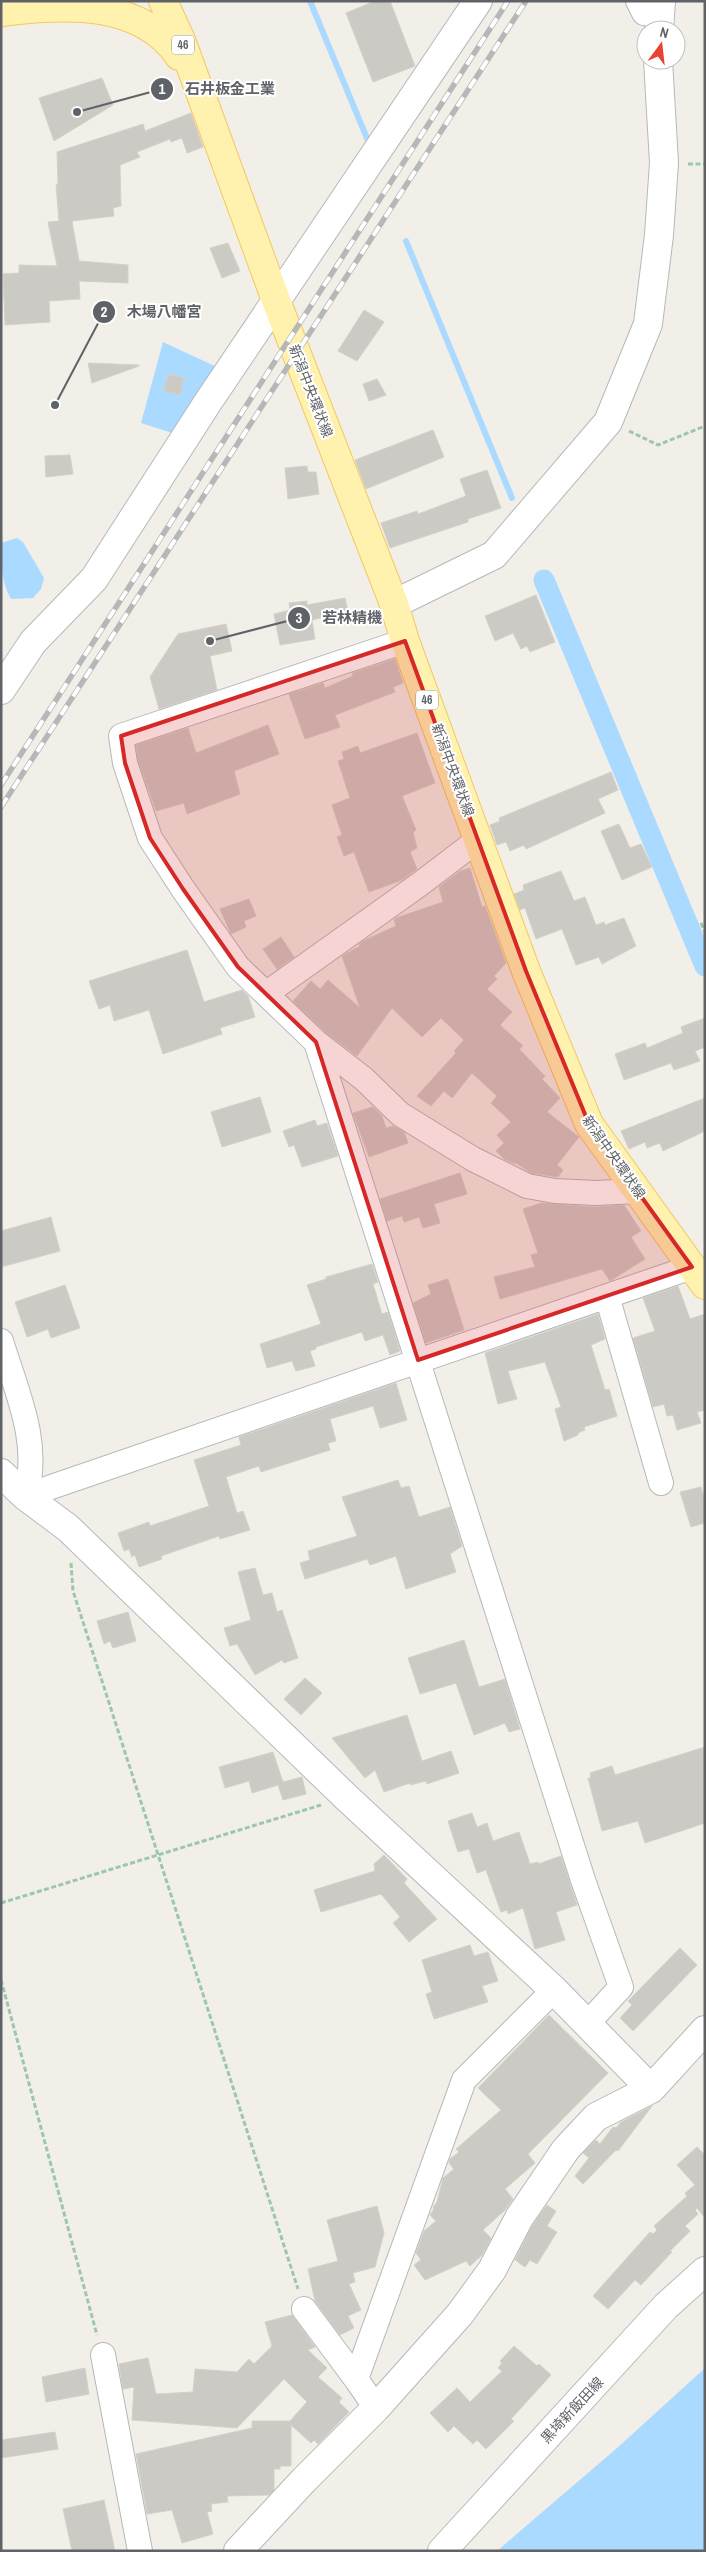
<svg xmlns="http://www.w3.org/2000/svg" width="706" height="2552" font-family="'Archivo Narrow','Noto Sans JP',sans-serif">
<rect width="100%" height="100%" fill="#f1efe8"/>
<path fill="#aadaff" d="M163,342L219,368L175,434L141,423Z
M17,538L23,542L44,578L41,589L33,598L11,599C1,582 1,562 1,543Z
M705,2368V2551H497L616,2449Z"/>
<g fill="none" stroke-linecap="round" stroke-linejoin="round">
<path stroke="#aadaff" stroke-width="6" d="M310,1L371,148
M406,241L512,498"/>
<path stroke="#aadaff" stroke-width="21" d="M544,580L705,966"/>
</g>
<path fill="#cccac5" stroke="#d6d1c6" d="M375,1H390L415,66L373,82L346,13Z
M102,78L113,105L54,141L39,98Z
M191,113L203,147L187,153L182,138L171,142L170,139L137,152L140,157L120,165L121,206L113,208L114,216L72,221L79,261L128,265V283L79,281L80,299L49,301L50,322L5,325L3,274L19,273V265L57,266L48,222L59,221L56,185L58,184L57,152L143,124L145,131Z
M228,243L240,271L222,278L210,248Z
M364,310L384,322L357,361L338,351Z
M88,363L139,365V366L92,383Z
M169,374L184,378L180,395L163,391Z
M377,379L386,395L369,401L363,384Z
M433,430L444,457L366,489L355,460Z
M70,455L73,474L46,477L45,456Z
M307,466L308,472H316L319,494L288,499L285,468Z
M487,470L501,508L468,519V522L390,548L381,523L417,511L418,514L466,496L460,479Z
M536,595L555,642L530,652L527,646L521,649L513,633L495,641L485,616Z
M345,598L348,611L312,620L315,639L280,645L274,614L290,610L289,603L307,601V605Z
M226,624L232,651L210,656L217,690L159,709L150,677L178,634Z
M395,659L403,683L393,687L395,692L335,715L340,727L305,739L289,694L323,683L325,688L353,676L352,673Z
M268,725L279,754L234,771L240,794L187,814L184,803L156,811L138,760L136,745L188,728L196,753Z
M417,733L435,783L402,796L416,830L413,832L417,848L410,852L417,869L402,880L369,892L354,852L344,856L337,837L342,835L332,805L350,798L338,761L344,759L342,752L358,746L360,753Z
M611,772L618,790L598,799L605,813L526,849L524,845L510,851L506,842L497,845L490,825L500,821L499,818Z
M619,824L630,848L641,844L652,867L622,880L601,831Z
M470,868L482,907L485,906L506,963L494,976L497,979L487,989L512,1012L500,1025L523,1046L519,1049L545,1076L542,1079L560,1098L547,1112L579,1137L557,1165L563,1170L558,1177L531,1173L516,1163L515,1164L504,1159L496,1151L504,1143L497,1135L511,1122L491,1103L497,1096L472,1073L452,1098L444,1091L431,1106L417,1096L456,1053L454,1051L464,1040L441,1018L422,1037L392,1008L357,1056L325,1032L293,1001L311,981L320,989L328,980L360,1008L342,956L360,946L359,944L365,940L396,926L394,920L396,918L443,902L439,887L460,871Z
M561,871L574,901L585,897L596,925L604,922L605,925L624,918L636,946L602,964L599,957L576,965L562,929L536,939L525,908L520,910L514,894L524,890L523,885Z
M249,899L256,916L244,921L246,927L231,934L220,909Z
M281,937L294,957L277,969L263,949Z
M187,950L204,1002L242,990L248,996L255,1017L220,1028L222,1034L163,1054L149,1010L114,1021L110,1005L99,1009L89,981Z
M705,1018V1047L695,1051L700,1061L674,1070L671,1063L624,1080L615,1054L645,1043L647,1048L683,1033L681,1027Z
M260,1097L271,1132L222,1147L211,1112Z
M705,1098V1131L663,1151L660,1143L647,1148L645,1142L629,1149L621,1131Z
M373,1107L382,1116L386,1128L393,1126L404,1132L408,1143L369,1157L353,1113Z
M315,1120L317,1126L327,1123L338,1156L302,1167L294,1145L289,1147L283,1131Z
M460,1173L467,1194L434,1204L440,1223L423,1228L419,1217L404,1222L402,1216L387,1221L380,1199Z
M541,1203L595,1207L624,1205L641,1231L631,1237L645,1259L610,1281L602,1269L500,1299L494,1277L535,1267L531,1255L538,1253L523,1209Z
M51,1217L60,1251L1,1267V1231Z
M372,1264L378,1282L373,1284L382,1314L388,1312L400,1351L390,1355L383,1335L365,1341L362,1332L316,1347V1349L310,1351L315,1366L296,1371L292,1361L267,1368L260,1344L321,1324L307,1285L326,1279V1277Z
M448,1279L464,1330L426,1343L413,1303L431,1294L428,1285Z
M65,1285L80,1328L51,1338L48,1329L27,1337L15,1302Z
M678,1286L690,1319L705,1314V1410L697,1412L701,1423L677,1430L673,1415L667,1416L664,1404L653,1407L633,1338L655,1331L643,1298Z
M598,1314L605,1339L591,1345L605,1390L609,1389L617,1416L584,1427L585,1430L578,1433V1435L564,1441L555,1409L561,1407L545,1362L508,1371L517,1399L498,1404L485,1353Z
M396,1383L407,1420L380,1428L373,1406L330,1419L336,1441L328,1443L330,1450L261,1472L259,1466L226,1477L237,1513L243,1511L250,1530L220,1539L219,1536L161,1556L162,1559L139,1567L135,1555L132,1557L129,1549L124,1551L118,1533L149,1522L150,1526L209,1506L194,1460L241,1445L239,1437Z
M398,1480L401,1488L409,1486L419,1517L450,1507L462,1546L450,1554L456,1572L406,1589L396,1556L370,1565L367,1559L305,1579L300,1563L310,1560L308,1551L357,1536L342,1497Z
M701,1487L705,1501V1523L691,1527L680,1492Z
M255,1568L263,1595L272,1593L277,1612L282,1610L298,1658L284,1663L282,1660L255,1675L237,1644L230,1646L224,1628L251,1620L238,1572Z
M128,1612L136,1641L113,1648L110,1641L104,1644L97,1621Z
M464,1640L479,1687L505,1679L520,1729L509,1732L505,1723L474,1735L456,1683L420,1694L408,1658Z
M305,1678L322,1693L301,1715L284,1699Z
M407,1715L422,1761L451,1751L459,1773L427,1784L426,1781L410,1785V1783L384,1792L375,1770L365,1778L332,1738Z
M705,1747V1823L645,1843L638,1821L602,1831L588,1778H591L590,1773L612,1766L615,1775Z
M273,1752L283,1782L302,1777L306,1794L283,1800L278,1785L252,1793L249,1781L225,1788L219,1767Z
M472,1813L477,1827L487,1823L493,1841L519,1832L530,1864L538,1862V1864L561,1856L577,1905L556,1912L565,1940L535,1949L523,1908L508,1914L507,1910L501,1912L486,1870L477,1873L469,1849L458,1852L448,1821Z
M384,1855L407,1879L404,1883L437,1919L409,1942L393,1923L400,1917L381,1894L321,1912L314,1890L375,1871L374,1864Z
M470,1945L474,1956L488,1952L498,1981L482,1986L488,2002L434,2019L426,1994L432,1992L422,1960Z
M680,1948L697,1965L633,2031L620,2018L632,2005L628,2001Z
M549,2015L608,2073L528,2154L535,2163L505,2189L513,2199L505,2210L483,2230L491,2238L482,2255L470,2266L466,2261L425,2280L414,2265L421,2260L416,2253L424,2231L436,2221L430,2215L434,2209L433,2207L437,2202L443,2178L454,2169L449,2163L450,2159L459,2152L456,2149L501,2110L478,2088Z
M652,2106L618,2151L616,2150L583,2184L575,2176L589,2158L583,2153L596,2140L600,2144L613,2127L616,2128L621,2122Z
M697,2147L705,2155V2218L697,2208L695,2210L698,2214L685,2226L690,2231L670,2251L672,2252L641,2285L635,2280L608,2309L593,2296L650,2232L653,2234L657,2230L654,2226L687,2196L685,2193L695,2185L677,2165Z
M547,2205L556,2211L547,2226L557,2232L537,2264L530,2260L525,2267L515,2260L532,2226Z
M377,2206L384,2233L375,2267L353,2273L355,2282L349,2284L361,2310L348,2316L354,2328L340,2335L315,2301L308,2269L338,2261L327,2220Z
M292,2315L315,2347L308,2350L327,2368L318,2377L342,2398L339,2402L349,2412L318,2444L314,2440L311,2443L291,2425V2466H280V2469H274V2490L269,2495L227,2496L228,2502L211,2504L212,2511L207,2512L213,2534L182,2543L172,2510L147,2514L136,2454L252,2428V2421H290L307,2402L284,2379L237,2428L132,2420L134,2387L123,2389L119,2364L148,2358L156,2394L193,2392L195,2369L237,2372L249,2359L254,2364L272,2346L265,2322Z
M514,2346L537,2366L539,2364L551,2375L511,2419L514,2421L486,2449L477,2440L473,2444L454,2426L448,2432L430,2413L457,2388L470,2402L502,2371L498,2368L502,2363L500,2361Z
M85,2368L89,2394L46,2402L42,2377Z
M55,2432L58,2449L1,2458V2440Z
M104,2500L115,2551H72L63,2509Z"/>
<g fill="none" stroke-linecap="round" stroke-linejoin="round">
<g stroke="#b5b8bc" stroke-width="26">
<path id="minor" d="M638,1L644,13L658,1
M405,641L121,736L125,763L150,838L183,889L238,967L316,1042L364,1079L400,1114L473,1159L527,1186L555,1191L596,1193L638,1191
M267,993L420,884L479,839
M316,1042L583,1880L621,1987L587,2024
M607,1296L661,1483
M1,1341C16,1390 42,1445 25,1496
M25,1496L692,1267
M304,2309L356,2379
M103,2355L140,2551
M376,2408L356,2379L464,2080L554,1990"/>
</g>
<g stroke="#b5b8bc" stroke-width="30">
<path id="tertiary" d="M659,30L661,1
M394,604L494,555L608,422L648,324L659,235L664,163L658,60
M1,690L33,642L94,579L208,402L478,1
M1,1473L25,1496L68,1528L346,1797L554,1990L651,2089
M238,2551L304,2480L376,2408L460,2314L492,2270L519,2218L566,2149L596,2117L651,2089L705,2030"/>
</g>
<g stroke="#b6babf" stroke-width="30">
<path id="secondary" d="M442,2551L666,2306L705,2271"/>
</g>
<g stroke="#f2c960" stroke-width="30">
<path id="primary" d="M163,1L181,40L277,303L394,604L405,641L526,971L589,1124L705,1285
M1,12C65,4 141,0 179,56"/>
</g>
<path stroke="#9cc7a9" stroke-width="3" stroke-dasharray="5 2.5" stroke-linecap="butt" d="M688,164H705
M629,431L658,445L705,426
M701,923L705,932
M71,1563L73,1591L298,2289
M1,1903L321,1805
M1,1980L97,2335"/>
<use href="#minor" stroke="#fff" stroke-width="24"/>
<use href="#tertiary" stroke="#fff" stroke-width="28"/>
<use href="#secondary" stroke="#fff" stroke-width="28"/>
<use href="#primary" stroke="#fff2af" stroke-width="28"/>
<g stroke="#b6b7b8" stroke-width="5.5">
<path id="rail" d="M1,785L508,1
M1,807L526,1"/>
</g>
<use href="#rail" stroke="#fff" stroke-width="4" stroke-dasharray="11" stroke-linecap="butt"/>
</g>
<path fill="#d62828" fill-opacity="0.2" stroke="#d62828" stroke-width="4" stroke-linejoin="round" d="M405,641L526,971L589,1124L692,1267L418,1360L316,1042L238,967L183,889L150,838L125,763L121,736Z"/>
<g text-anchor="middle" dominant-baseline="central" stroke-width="4" stroke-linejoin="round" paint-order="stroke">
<g fill="#fff" stroke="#8f9295" stroke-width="1">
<rect x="172" y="35.5" width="22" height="19" rx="4"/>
<rect x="416" y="690.5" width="22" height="19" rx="4"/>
</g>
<g font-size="12" font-weight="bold" fill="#5f6368">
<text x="183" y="45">46</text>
<text x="427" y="700">46</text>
</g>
<g font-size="14" fill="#5f6368" stroke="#fff">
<text transform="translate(311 391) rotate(69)">新潟中央環状線</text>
<text transform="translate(453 770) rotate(70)">新潟中央環状線</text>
<text transform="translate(614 1157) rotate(55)">新潟中央環状線</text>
<text transform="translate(572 2410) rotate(-47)">黒埼新飯田線</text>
</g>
</g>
<path fill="none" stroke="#5f6368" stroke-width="2" d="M77 112L162 89M55 405L104 312M210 641L299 618"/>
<g fill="#5f6368" stroke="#fff" stroke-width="2">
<circle cx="77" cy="112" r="5"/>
<circle cx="55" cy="405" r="5"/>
<circle cx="210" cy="641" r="5"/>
<circle cx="162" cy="89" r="12"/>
<circle cx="104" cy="312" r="12"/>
<circle cx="299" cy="618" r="12"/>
</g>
<g font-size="15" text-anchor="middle" font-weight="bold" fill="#fff">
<text x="162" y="94">1</text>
<text x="104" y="317">2</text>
<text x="299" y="623">3</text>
</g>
<g font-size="15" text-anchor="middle" font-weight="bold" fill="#5f6368" stroke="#fff" stroke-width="4" stroke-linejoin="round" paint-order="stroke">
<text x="230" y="94">石井板金工業</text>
<text x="164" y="317">木場八幡宮</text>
<text x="352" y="623">若林精機</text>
</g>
<rect width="706" height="2552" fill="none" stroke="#5f6368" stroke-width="5"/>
<g transform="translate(661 45) rotate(15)"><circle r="24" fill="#ffffff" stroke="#bfc1c3"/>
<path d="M0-4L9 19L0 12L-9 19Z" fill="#ea4335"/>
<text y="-8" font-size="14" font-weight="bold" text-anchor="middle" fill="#5f6368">N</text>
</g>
</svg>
